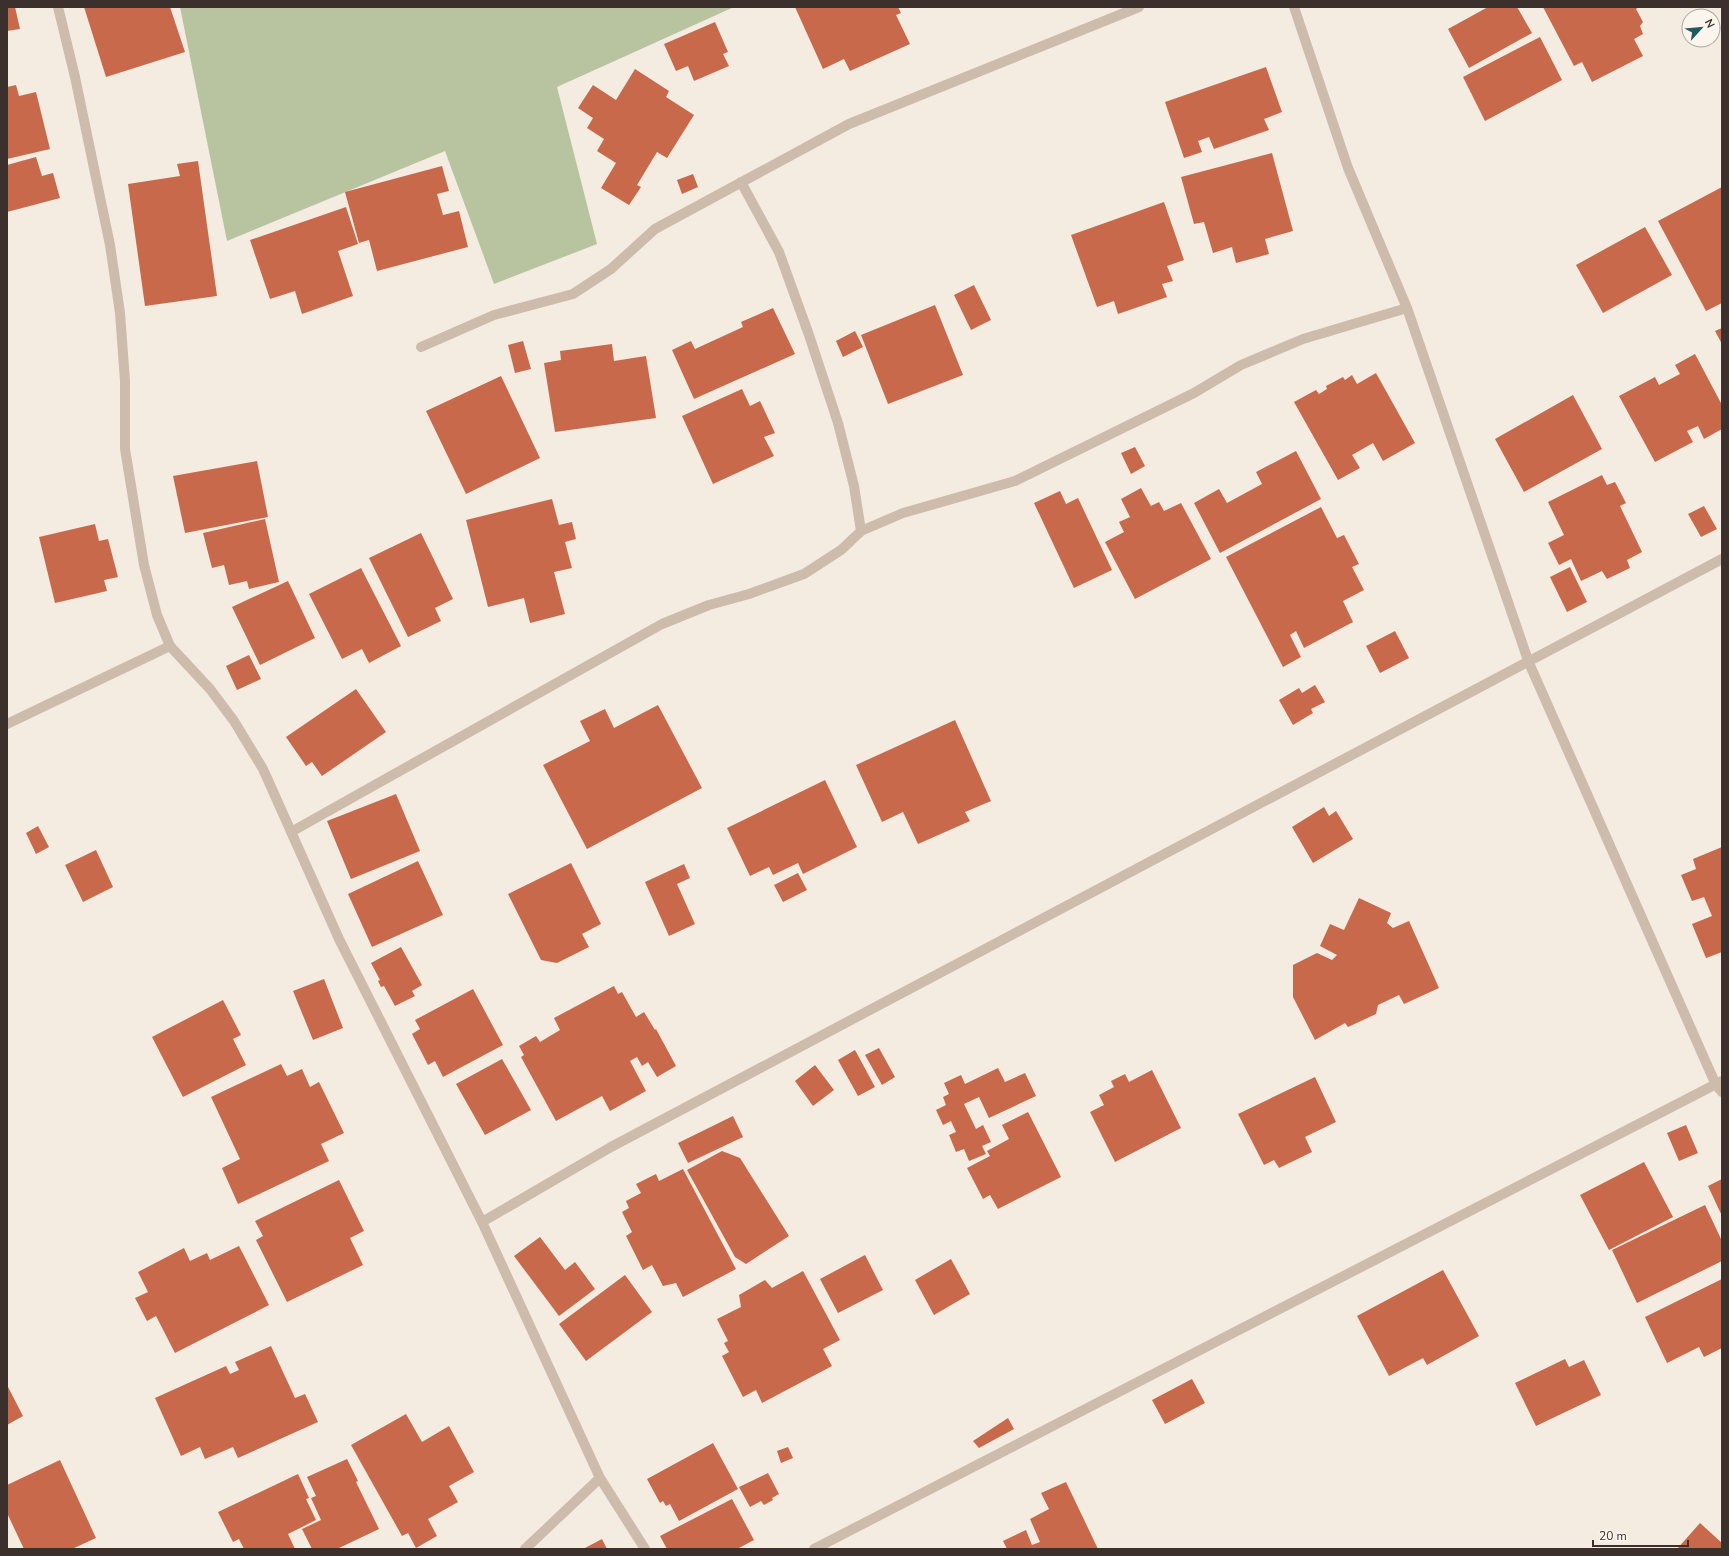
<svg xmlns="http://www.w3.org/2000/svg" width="1729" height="1556" font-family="'Nunito Sans',sans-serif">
<rect width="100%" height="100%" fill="#f4ebe1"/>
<path fill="#b8c4a0" d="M180,7H734L557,87L597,244L494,284L445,151L227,241Z"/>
<path fill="#c8694b" d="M7,7H15L20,29L7,31Z
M84,7H170L185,52L106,77Z
M795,7H898L901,13L896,15L910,44L850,71L844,59L823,69Z
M1488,7H1517L1532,33L1469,68L1448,29Z
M1543,7H1639L1636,9L1643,22L1640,26L1643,34L1634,39L1643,56L1592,82L1582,62L1574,66Z
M715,22L728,52L723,54L729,66L694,81L688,66L676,71L664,44Z
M1540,37L1562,80L1485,121L1463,77Z
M1266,67L1282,112L1264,119L1269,130L1214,149L1209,137L1198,141L1202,152L1184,158L1165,102Z
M635,69L669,91L666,97L694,115L667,158L657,152L637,185L641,187L629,205L601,188L616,163L597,151L604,139L587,128L593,118L578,108L593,85L616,100Z
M16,85L19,96L36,92L50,149L7,159V87Z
M1272,153L1293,231L1265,239L1269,254L1236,263L1232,247L1213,253L1204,222L1194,224L1181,177Z
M36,157L42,176L53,173L60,198L7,212V165Z
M198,161L217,296L145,306L128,184L180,176L177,164Z
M442,166L449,191L437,194L443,215L459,211L468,247L377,271L369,240L359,243L345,192Z
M693,174L698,187L682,194L677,180Z
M1722,187V303L1706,311L1658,221Z
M1164,202L1184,260L1167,266L1173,281L1162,284L1167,297L1118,314L1114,301L1097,307L1071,235Z
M346,207L358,244L338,251L353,296L302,314L295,291L270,299L250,240Z
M1645,227L1672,275L1603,313L1576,265Z
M974,285L991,320L971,330L954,295Z
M935,305L963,375L888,404L861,335Z
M773,308L795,354L694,399L672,350L691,341L695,349L743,327L741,322Z
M1722,328V344L1715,331Z
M855,331L863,347L843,357L836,341Z
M523,341L531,369L515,373L508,345Z
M612,344L614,361L646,356L656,418L555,432L544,363L561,360L560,351Z
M1695,354L1722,405V429L1704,439L1698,426L1687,431L1693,442L1655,462L1619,396L1655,377L1659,385L1680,374L1675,365Z
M1376,373L1415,443L1383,461L1373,443L1352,455L1360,468L1338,480L1294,402L1316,390L1319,394L1327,389L1326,386L1343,377L1345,380L1352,375L1357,384Z
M501,376L540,458L466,494L426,411Z
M742,389L750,406L760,401L775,433L764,437L774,456L713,484L682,416Z
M1573,395L1602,449L1524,492L1495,439Z
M1135,447L1145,466L1131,474L1121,453Z
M1296,451L1321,499L1220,553L1194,503L1219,489L1227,503L1262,484L1256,472Z
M257,461L268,517L185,533L173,476Z
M1602,475L1607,485L1615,482L1626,503L1620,506L1642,552L1627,560L1630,568L1607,579L1602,571L1581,581L1571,559L1559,565L1548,543L1564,535L1548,502Z
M1141,488L1151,506L1159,502L1164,511L1181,503L1211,559L1135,599L1105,542L1124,532L1119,522L1130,517L1121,499Z
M1060,491L1066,504L1078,498L1112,570L1074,588L1034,503Z
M552,499L559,525L572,522L576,539L565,542L572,568L554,572L565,614L530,623L524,598L488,607L466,520Z
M1704,506L1717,529L1701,537L1688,514Z
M1321,507L1337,538L1344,535L1359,564L1352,567L1364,590L1343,601L1353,622L1304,648L1296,631L1290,635L1301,657L1283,667L1226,557Z
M265,519L279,582L249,589L247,581L229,585L224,565L212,568L203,533Z
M95,524L99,541L108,539L118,577L104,580L107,591L55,603L39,537Z
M421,533L453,599L435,608L441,621L408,637L369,558Z
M1570,567L1587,602L1567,612L1550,577Z
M361,568L401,646L369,663L362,649L342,659L309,594Z
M288,581L315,638L260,665L232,607Z
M1395,631L1409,658L1380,673L1366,646Z
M249,655L261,679L237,690L226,666Z
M1315,685L1325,702L1311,709L1313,713L1293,725L1279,700L1299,688L1302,693Z
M356,689L386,732L322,776L312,762L306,766L286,737Z
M658,705L702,788L587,849L543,765L590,741L580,721L605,709L614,728Z
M955,720L991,801L965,812L970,821L918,844L903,812L882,822L856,765Z
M825,780L857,847L803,874L798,863L773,875L769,867L750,876L727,828Z
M396,794L420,851L351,879L327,821Z
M1324,807L1329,816L1336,811L1353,839L1313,863L1292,827Z
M38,826L49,847L36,854L26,833Z
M1722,847V952L1706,958L1692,924L1712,916L1704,897L1692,901L1681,875L1696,869L1693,859Z
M96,850L113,887L83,902L65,865Z
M418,861L443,915L372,947L348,894Z
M571,863L601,924L582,934L589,947L557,963L541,960L508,894Z
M684,864L690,878L677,884L695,924L669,936L645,882Z
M798,873L807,890L783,902L774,885Z
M1359,898L1391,913L1387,923L1393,928L1409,921L1439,988L1404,1004L1399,995L1378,1005L1376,1014L1348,1027L1345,1023L1315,1040L1293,997V965L1317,953L1332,960L1337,955L1320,946L1330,924L1344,930Z
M401,947L422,985L412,991L415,996L395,1006L384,986L381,987L378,981L380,980L371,963Z
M324,979L343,1028L313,1040L293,991Z
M614,986L618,994L622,992L636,1017L644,1012L655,1030L656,1029L676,1066L657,1077L648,1062L642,1066L637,1057L630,1061L646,1091L610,1111L602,1096L556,1121L521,1057L524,1055L519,1046L536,1036L540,1042L560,1030L554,1018Z
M473,989L503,1045L443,1077L435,1061L428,1065L412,1034L420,1029L415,1020Z
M223,1000L241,1035L233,1039L246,1065L183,1097L152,1037Z
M879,1048L895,1077L882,1085L865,1055Z
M855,1050L875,1087L858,1096L838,1060Z
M502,1059L531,1110L485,1135L456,1084Z
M281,1064L287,1076L302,1069L310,1087L319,1082L344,1133L321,1144L329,1161L238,1204L222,1168L240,1159L211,1097Z
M815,1065L834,1090L813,1106L795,1081Z
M998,1068L1005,1082L1025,1073L1036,1096L989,1118L979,1097L964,1104L976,1129L983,1125L991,1142L982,1146L986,1154L969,1161L964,1149L956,1152L949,1135L956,1132L951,1121L943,1125L936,1110L946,1105L943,1097L949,1094L944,1083L961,1075L965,1084Z
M1152,1070L1181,1128L1115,1162L1090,1112L1104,1105L1099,1095L1114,1087L1111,1081L1125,1074L1129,1082Z
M1315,1077L1336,1122L1305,1137L1312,1152L1279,1168L1274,1160L1264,1165L1238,1114Z
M1028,1112L1061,1177L998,1209L990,1195L983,1199L967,1168L990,1156L987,1151L1009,1139L1002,1125Z
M733,1116L743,1137L688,1163L678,1143Z
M1686,1125L1698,1153L1679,1161L1667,1133Z
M722,1151L740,1158L789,1236L746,1264L735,1257L687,1170Z
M1644,1162L1673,1217L1609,1250L1580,1195Z
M683,1169L736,1269L683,1297L676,1283L663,1286L652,1265L643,1270L626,1236L632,1232L622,1212L629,1208L626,1201L641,1193L636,1184L656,1174L659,1181Z
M1722,1179V1216L1708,1186Z
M339,1180L364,1231L350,1238L363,1265L287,1302L256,1240L263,1236L255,1221Z
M1705,1205L1722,1241V1261L1637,1303L1612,1250Z
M540,1237L565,1270L575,1262L595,1289L559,1316L514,1256Z
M239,1246L269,1305L175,1353L156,1316L147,1321L135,1298L148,1292L138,1272L184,1248L190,1261L207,1253L210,1260Z
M865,1255L883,1290L838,1313L820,1279Z
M951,1259L970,1294L934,1315L915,1280Z
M1443,1270L1479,1336L1427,1365L1423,1358L1389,1376L1357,1316Z
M803,1271L840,1340L823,1349L832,1366L762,1403L756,1390L743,1397L722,1356L729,1352L724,1343L728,1341L717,1319L741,1307L739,1295L765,1280L772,1288Z
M625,1275L652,1312L586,1361L559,1324Z
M1722,1279V1348L1704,1357L1699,1347L1667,1363L1645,1317Z
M271,1346L295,1398L305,1394L318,1422L238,1458L233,1447L205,1459L200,1447L181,1456L155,1398L226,1366L230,1374L239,1370L235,1362Z
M1565,1359L1569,1367L1584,1360L1601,1395L1536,1426L1515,1383Z
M1192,1379L1205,1403L1165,1424L1152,1400Z
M7,1385L23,1416L7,1425Z
M406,1414L422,1442L449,1426L474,1472L449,1486L458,1502L428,1519L437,1536L416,1548L408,1533L402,1536L351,1445Z
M1008,1418L1014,1429L979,1448L973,1441Z
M713,1443L738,1489L679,1521L670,1504L666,1506L663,1501L660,1503L647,1479Z
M788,1447L793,1458L781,1463L777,1451Z
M347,1459L358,1481L356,1482L379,1529L337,1549H312L302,1529L321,1520L311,1498L316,1496L307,1477Z
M60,1460L96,1538L72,1549H24L7,1513V1485Z
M768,1473L779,1494L772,1498L773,1500L764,1505L761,1501L750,1507L739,1487Z
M298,1474L309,1498L306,1499L316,1520L288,1534L295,1549H244L239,1539L233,1542L218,1512Z
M1066,1482L1098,1549H1007L1003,1541L1026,1530L1032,1545L1040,1542L1030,1519L1049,1509L1041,1493Z
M732,1499L754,1540L737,1549H667L660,1536Z
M1700,1523L1722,1543V1549H1677Z
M602,1539L607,1549H583Z"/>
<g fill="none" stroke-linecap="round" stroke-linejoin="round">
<path stroke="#cdbbac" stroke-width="10" d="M58,7L75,77L110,245L120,313L125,381V449L144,565L157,615L170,646L210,689L234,721L263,769L339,939L482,1222L600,1478L525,1549
M1294,7L1348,168L1407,308L1529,663L1716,1085L1722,1092
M421,347L494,315L573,294L611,269L655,229L849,124L1139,7
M861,531L903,513L1015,481L1194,393L1241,365L1303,339L1407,308
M7,724L170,646
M291,832L662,624L709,605L749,594L804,574L841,550L861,531L854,486L838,423L809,335L779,252L741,182
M482,1222L611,1147L1722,559
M600,1478L645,1549
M814,1549L1722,1081"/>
</g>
<rect width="1729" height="1556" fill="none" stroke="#3b302b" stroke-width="16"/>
<g transform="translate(1701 28) rotate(63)"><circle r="19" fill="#fbf5ee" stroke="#aea6a0"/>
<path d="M0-3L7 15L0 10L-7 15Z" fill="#1f5a5e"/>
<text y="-6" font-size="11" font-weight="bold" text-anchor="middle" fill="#3b302b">N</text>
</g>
<path d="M1593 1540v6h95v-6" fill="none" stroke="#3b302b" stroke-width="2"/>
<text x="1599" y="1540" font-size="12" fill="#3b302b" stroke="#fbf5ee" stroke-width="3" paint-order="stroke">20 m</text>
</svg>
